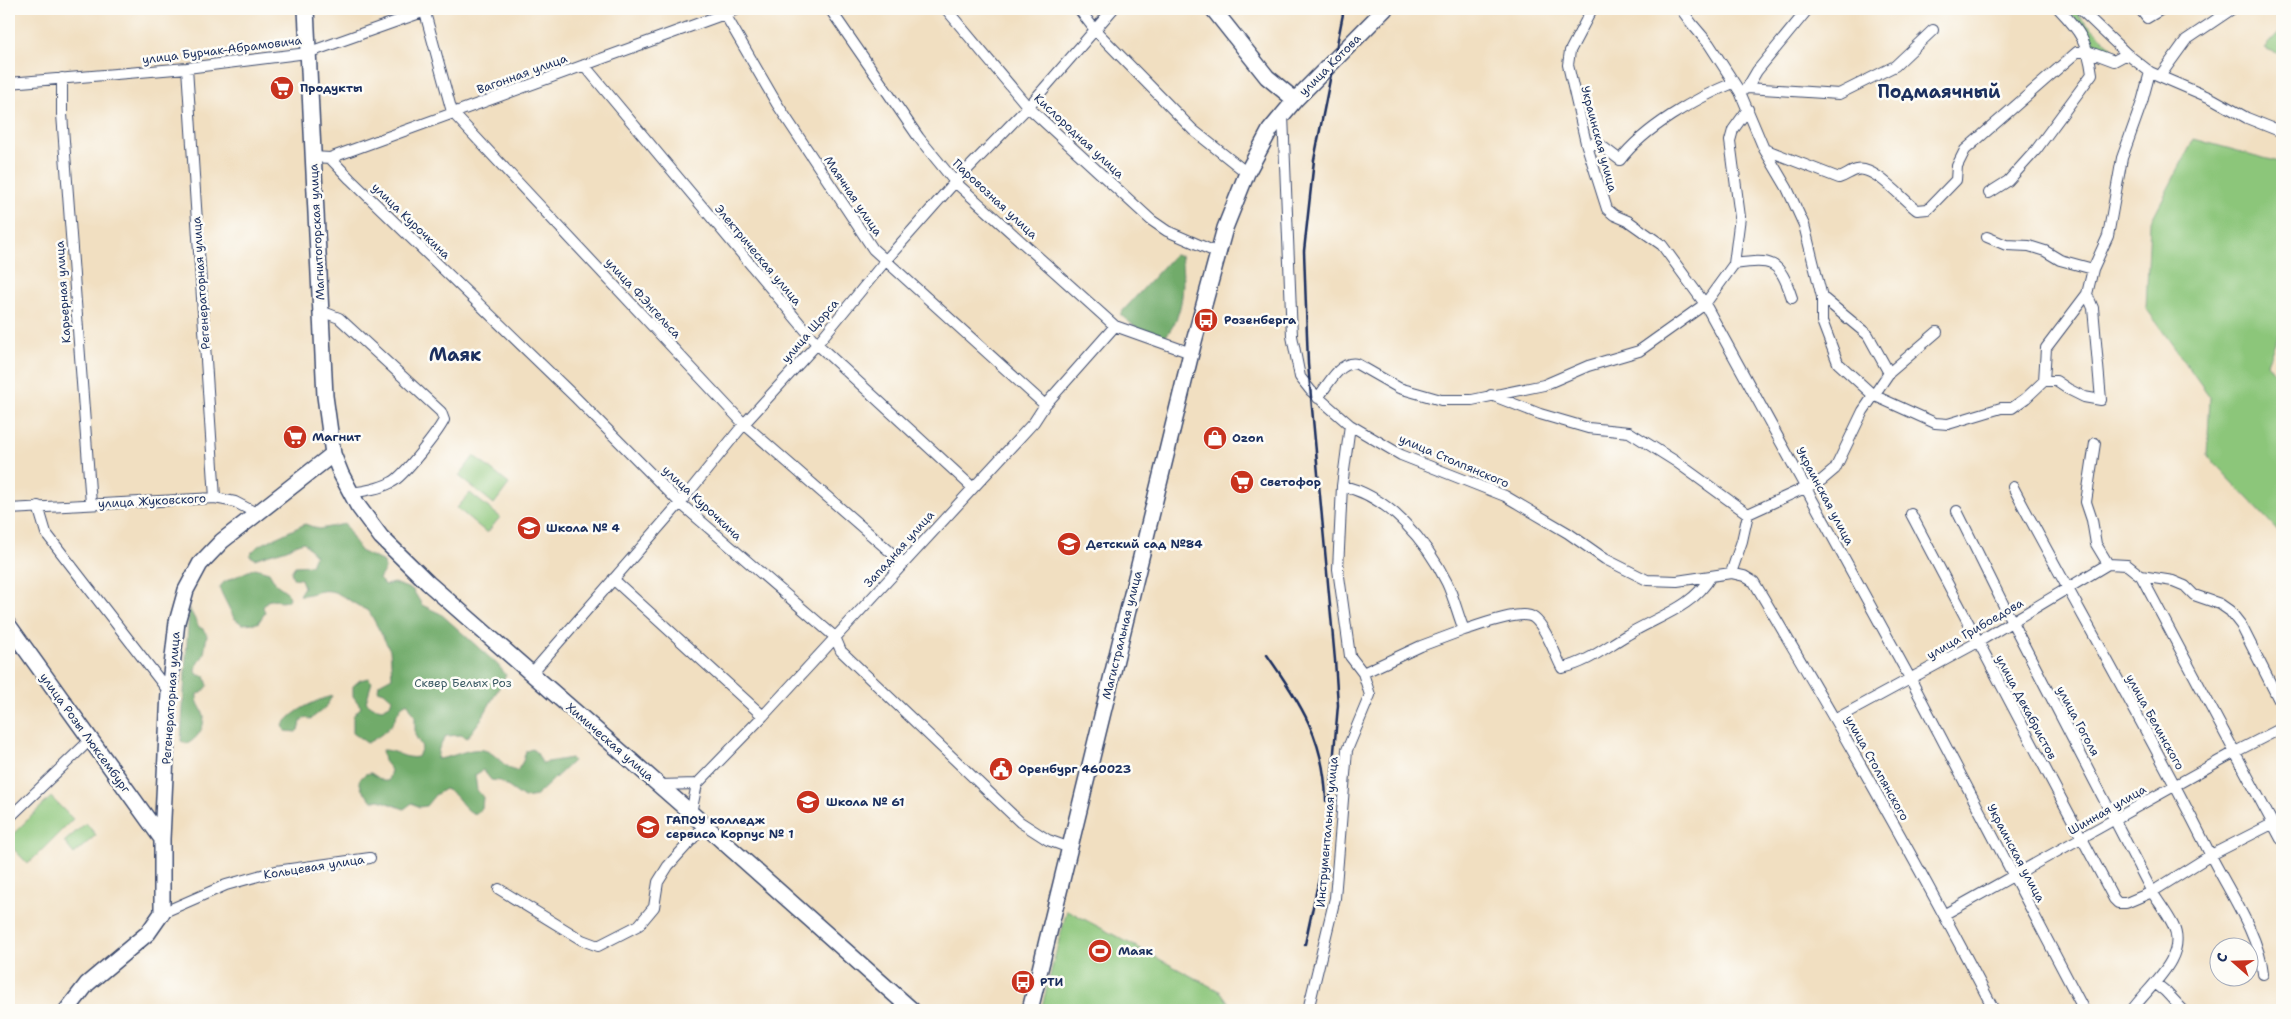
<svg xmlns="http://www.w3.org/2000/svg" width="2291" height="1019" font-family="'Shantell Sans',sans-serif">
<rect width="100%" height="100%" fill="#fdfcf7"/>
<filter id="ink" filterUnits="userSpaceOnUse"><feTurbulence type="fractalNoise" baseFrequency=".02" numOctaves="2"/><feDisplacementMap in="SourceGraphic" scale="10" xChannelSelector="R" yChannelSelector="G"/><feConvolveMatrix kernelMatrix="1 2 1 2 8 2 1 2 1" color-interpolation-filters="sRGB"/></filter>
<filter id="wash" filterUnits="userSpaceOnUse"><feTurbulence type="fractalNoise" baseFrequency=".0096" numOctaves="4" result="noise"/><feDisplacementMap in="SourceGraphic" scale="20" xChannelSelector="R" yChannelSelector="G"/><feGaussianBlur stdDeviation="1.12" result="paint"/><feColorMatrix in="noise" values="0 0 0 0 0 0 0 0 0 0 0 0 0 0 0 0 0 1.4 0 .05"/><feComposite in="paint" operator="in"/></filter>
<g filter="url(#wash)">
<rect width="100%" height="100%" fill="#f1dfc1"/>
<path fill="#8cc67a" stroke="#547a6c" d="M2065,9H2072L2118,53L2110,55L2096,51L2082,26Z
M2282,29V55L2264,48Z
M2194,139L2282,163V327L2267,363L2282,383V535L2207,455L2210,397L2146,308L2150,223Z
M474,456L509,484L494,504L459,476Z
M470,493L500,517L487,533L457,508Z
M51,797L73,819L28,864L9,844V838Z
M86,823L96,835L74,854L64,842Z
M1067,910L1221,992L1234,1010H1041Z"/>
<path fill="#71ab6a" stroke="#466d64" d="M1174,255L1181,256C1185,283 1184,315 1166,336C1148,336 1132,326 1120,314Z
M305,524L319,529L345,524L360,551L384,562L385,569L379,579L385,585L394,583L413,590L422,605L441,614L498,665L506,675L482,718L467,738L461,735L446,736L439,748L437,759C453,758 468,747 484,750C497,753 505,770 517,771L523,761L526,751L532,749L537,753L542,763L571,758L573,761L536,796L524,798L500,781L491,780L483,770L475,775L477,790L483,797L482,808L475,814C460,808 461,795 445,789L435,795L426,806L419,807L412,803L404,809L380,800L372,801L362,790L359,780L365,774L371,773L383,781H388L391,770L384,761L382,750C395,749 404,760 418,757L422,747L415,735V716L407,702C399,708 398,712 394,721C388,731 377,738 367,743L353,733V716L361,707L353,696V686L360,680L368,678L372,682L366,702L373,707L382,709L390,705L392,699L384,692L378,690L379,684L392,677L390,650L369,611C357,607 340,592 330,591C319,589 311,596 299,595L304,587L301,579L293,578L291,572L295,566L311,565L315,555L304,542C297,543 291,548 284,550C274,553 265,555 255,559L249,555L258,546Z
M255,568L269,572L276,584L287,592L289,598L287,601L281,602L275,599L267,601L263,607L265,613L258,623L242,624L234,618L219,588L224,582Z
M189,608L199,627L203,629L207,635L204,654L195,669L198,675L205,676L208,686L202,693L197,694C196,705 203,708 204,717C204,729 197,739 187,744L181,741Z
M332,696L326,707L311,719L305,718L301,720L300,728L296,732L285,731L283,725C292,711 316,700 332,696Z"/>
</g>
<g filter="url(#ink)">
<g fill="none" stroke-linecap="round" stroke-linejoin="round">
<g stroke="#3b496d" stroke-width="12">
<path id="street" d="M424,9L452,112L744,424L903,563
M722,9L777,104L873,249L1045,405
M830,9L919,138L955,182L1115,326L1191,353
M946,9L1028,107L1151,220L1167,231L1218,253
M1079,9L1095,30L1193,130L1247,173
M1592,9L1570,51L1568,65L1586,143L1607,209L1614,215L1628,221L1662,245L1705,304L1911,680L2084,1010
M1681,9L1692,24L1709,44L1740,92L1764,149L1787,188L1804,225L1822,297V321L1838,363L1873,395L1935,423L1948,424L2001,408H2012L2026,398L2044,381L2046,348L2087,294L2093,269L2108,236L2122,158L2142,102L2150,72
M2080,9L2127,54L2150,72L2213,99L2247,118L2282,132
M2140,9L2147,18L2162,9
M584,65L817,344L972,487
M187,68L215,498
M2160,76L2186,40L2232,9
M62,78V114L91,504
M9,83L187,68L307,53L431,9
M1747,88L1757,71L1808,9
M1740,92L1747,88L1839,94L1895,66L1933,30
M1283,115L1292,336L1300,377L1311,391L1350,425L1401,455L1505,496L1568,533L1605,559L1647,580L1677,581L1731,573L1744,576L1754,582C1838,723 1919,865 1994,1010
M1586,143L1599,144L1620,160C1644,128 1696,98 1733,83
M1764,149L1839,178C1846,176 1851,171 1857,170C1874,165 1903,200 1917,210L1928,209L1956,180L1957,166L1965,150L2077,52H2090L2114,61L2127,54
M313,157L330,158L738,9
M330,158L350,179L575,397L680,503L835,637L841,651L1020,822L1048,840L1070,848
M1989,193L2008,181L2036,150L2092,74C2088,43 2080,31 2059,9
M1987,237L2006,245L2029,246L2045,251L2060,260L2093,269
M1734,264L1740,217L1730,141L1733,130L1748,109
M1822,297L1868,335L1889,373
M321,311L339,318L441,412L444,420C438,432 403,477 392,482C379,489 364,491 350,493
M2044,381H2056L2068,389L2084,397L2101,400L2093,308L2087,294
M1491,395L1540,414L1588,428L1629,432L1675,461L1748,514
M1318,398C1327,386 1340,360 1357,364L1399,388L1441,400H1472L1544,385L1588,366L1639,351L1705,304L1734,264C1772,259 1779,259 1792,298
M2095,443L2086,502L2092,520L2096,544L2108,564
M1342,486C1388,495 1427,542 1447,583C1454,598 1458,615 1464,630L1421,646L1363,673
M2013,487C2078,610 2148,729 2210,854C2228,890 2259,934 2263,974
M38,506L46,533L169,692
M9,509L215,498L235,502L256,513
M1957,511L2012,622L2152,892C2159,903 2167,913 2173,925C2189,957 2148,987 2132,1010
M1911,514L2114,899L2118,903H2126L2152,892L2211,855L2274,823
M1731,573L1742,541L1748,514L1822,480L1835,469L1863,411L1889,373L1937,332
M2141,576L2173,581L2185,586L2194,595L2220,604L2230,611L2241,625L2282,706
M613,579L763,716
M1464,630C1479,626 1522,608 1534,618C1546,627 1555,655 1562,668C1587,663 1606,647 1627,635C1656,617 1693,608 1711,576
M531,674L680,503L744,424L817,344L886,260L955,182L1028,107L1113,9
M1836,719L1978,642L2108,564L2127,565L2141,576L2281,839
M697,784L763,716L1034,422L1045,405L1115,326
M659,785L697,784L691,813
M9,818L90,740
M499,889L582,940L598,946L639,925L654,907L658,882L668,866L705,825
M162,913L226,885L276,871L370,858
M1945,914L2235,752L2282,728
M2155,983L2165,991L2183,1010
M1308,1010L1335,898L1347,750L1370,695L1363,673L1350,656L1338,569L1342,486L1350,425"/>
</g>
<g stroke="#3b496d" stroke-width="18">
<path id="secondary" d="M306,9L325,396L333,454L341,474L358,506L381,537L428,583L691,813L912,1010
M1213,9L1267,77L1295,100
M9,626L162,839
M67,1010L87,984L148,933L162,913V839L169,692L177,622L186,590L200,564L222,541L333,454
M1030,1010L1193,345L1225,228L1247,173L1270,130L1295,100L1385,9"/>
</g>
<use href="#street" stroke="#fff" stroke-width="10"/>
<use href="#secondary" stroke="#fff" stroke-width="15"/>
<path stroke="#1b2f5e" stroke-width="2.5" d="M1267,655C1300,702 1325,740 1326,801
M1305,944L1326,846L1338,705L1335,660L1308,364L1304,251L1314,160L1344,9"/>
</g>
</g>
<defs>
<g id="supermarket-disc" transform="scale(1.25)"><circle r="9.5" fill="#c8321e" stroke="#fdfcf7"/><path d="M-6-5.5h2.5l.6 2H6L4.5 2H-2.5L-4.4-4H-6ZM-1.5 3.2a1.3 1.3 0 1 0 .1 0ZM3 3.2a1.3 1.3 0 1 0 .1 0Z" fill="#fff"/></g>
<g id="bus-disc" transform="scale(1.25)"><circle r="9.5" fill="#c8321e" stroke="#fdfcf7"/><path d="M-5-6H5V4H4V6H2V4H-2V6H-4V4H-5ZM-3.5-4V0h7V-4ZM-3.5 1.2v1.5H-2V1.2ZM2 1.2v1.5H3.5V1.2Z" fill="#fff"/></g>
<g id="shop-disc" transform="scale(1.25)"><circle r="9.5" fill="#c8321e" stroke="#fdfcf7"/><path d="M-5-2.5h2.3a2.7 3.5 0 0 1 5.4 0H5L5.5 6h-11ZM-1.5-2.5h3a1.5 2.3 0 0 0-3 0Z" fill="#fff"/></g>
<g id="school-disc" transform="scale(1.25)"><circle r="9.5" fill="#c8321e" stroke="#fdfcf7"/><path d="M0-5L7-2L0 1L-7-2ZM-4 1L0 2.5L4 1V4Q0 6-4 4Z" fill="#fff"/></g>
<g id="civic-disc" transform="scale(1.25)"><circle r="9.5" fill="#c8321e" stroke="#fdfcf7"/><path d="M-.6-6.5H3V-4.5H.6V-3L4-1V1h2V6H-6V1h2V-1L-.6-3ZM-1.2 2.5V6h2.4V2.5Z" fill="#fff"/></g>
<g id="university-disc" transform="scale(1.25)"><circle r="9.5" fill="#c8321e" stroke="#fdfcf7"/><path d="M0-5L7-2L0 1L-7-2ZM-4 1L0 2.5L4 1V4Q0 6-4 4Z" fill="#fff"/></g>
<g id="stadium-disc" transform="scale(1.25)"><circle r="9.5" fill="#c8321e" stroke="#fdfcf7"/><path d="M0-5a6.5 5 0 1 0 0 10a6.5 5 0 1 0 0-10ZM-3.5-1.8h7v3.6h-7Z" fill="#fff"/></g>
</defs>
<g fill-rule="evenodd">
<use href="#supermarket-disc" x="282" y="88"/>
<use href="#bus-disc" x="1206" y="320"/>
<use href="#supermarket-disc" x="295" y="437"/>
<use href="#shop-disc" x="1215" y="438"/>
<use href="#supermarket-disc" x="1242" y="482"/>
<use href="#school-disc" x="529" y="528"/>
<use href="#school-disc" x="1069" y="544"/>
<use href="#civic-disc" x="1001" y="769"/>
<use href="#school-disc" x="808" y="802"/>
<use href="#university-disc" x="648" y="827"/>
<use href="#stadium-disc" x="1100" y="951"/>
<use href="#bus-disc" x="1023" y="982"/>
</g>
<g text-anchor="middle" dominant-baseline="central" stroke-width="5" stroke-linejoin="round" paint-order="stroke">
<g font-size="12" fill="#1b2f5e" stroke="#fdfcf7">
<text transform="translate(222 50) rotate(-7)">улица Бурчак-Абрамовича</text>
<text transform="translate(1330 65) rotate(-45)">улица Котова</text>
<text transform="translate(522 74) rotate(-20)">Вагонная улица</text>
<text transform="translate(1079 136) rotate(43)">Кислородная улица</text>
<text transform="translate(1599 139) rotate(75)">Украинская улица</text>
<text transform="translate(853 196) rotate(56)">Маячная улица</text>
<text transform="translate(995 199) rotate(43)">Паровозная улица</text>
<text transform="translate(411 221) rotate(44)">улица Курочкина</text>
<text transform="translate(317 232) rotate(-93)">Магнитогорская улица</text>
<text transform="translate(758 255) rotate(50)">Электрическая улица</text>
<text transform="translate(201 283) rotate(-94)">Регенераторная улица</text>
<text transform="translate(63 292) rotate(-94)">Карьерная улица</text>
<text transform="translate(643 298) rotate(47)">улица Ф.Энгельса</text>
<text transform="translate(810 331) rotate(-49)">улица Щорса</text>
<text transform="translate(1454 461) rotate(23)">улица Столпянского</text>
<text transform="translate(1825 496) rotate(62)">Украинская улица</text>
<text transform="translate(152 501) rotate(-3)">улица Жуковского</text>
<text transform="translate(702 503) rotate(43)">улица Курочкина</text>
<text transform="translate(899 549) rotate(-48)">Западная улица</text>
<text transform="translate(1975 629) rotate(-30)">улица Грибоедова</text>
<text transform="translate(1122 635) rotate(-76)">Магистральная улица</text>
<text transform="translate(171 698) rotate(-86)">Регенераторная улица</text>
<text transform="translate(2026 707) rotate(62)">улица Декабристов</text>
<text transform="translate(2078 721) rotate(62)">улица Гоголя</text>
<text transform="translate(2155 722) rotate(61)">улица Белинского</text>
<text transform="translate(85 733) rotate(54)">улица Розы Люксембург</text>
<text transform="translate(610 742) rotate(41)">Химическая улица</text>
<text transform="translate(1877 768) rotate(61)">улица Столпянского</text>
<text transform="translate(2107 810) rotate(-30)">Шинная улица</text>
<text transform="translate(1327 832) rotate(-85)">Инструментальная улица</text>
<text transform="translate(2016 853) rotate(62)">Украинская улица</text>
<text transform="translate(314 867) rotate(-9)">Кольцевая улица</text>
</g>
<g font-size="12" font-weight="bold" fill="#1b2f5e" stroke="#fdfcf7" text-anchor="start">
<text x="300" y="88">Продукты</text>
<text x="1224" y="320">Розенберга</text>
<text x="312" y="437">Магнит</text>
<text x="1232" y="438">Ozon</text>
<text x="1260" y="482">Светофор</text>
<text x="546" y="528">Школа № 4</text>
<text x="1086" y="544">Детский сад №84</text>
<text x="1018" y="769">Оренбург 460023</text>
<text x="826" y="802">Школа № 61</text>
<text x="666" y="820">ГАПОУ колледж<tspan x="666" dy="14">сервиса Корпус № 1</tspan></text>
<text x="1118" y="951">Маяк</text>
<text x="1040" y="982">РТИ</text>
</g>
<g font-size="12" fill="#3d5c66" stroke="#fdfcf7">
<text x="463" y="683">Сквер Белых Роз</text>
</g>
<g font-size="18" font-weight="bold" fill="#1b2f5e" stroke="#fdfcf7">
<text x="1939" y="92">Подмаячный</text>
<text x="455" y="355">Маяк</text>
</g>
</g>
<rect width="2291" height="1019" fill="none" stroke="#fdfcf7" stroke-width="30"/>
<g transform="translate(2234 962) rotate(290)"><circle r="24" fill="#fdfcf7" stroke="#a3aaba"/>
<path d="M0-4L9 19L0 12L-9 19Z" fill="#c8321e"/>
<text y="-8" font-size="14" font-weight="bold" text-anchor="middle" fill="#1b2f5e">С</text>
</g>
</svg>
